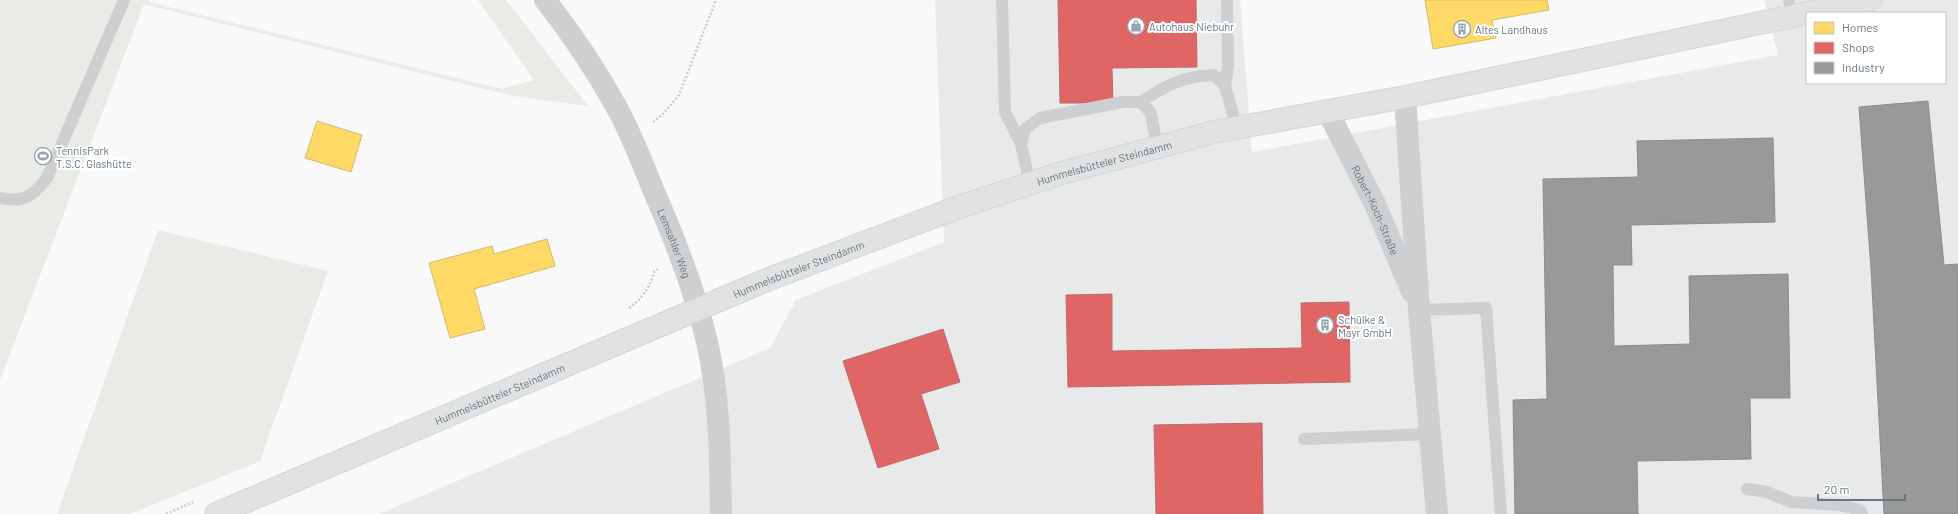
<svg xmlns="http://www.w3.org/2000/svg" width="1958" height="514" font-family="Barlow,sans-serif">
<rect width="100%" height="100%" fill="#f9f9f9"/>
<path fill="#e8e9e9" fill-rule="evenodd" d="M935,0H1240L1252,152L1778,55L1764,0H1958V514H379L770,348L796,300L944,242ZM1807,13H1945V83H1807Z"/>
<path fill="#e8ebe6" d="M0,0H149V2L501,89L534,80L478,0H506L588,106L513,96L144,4L0,380Z
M158,230L328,271L260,461L130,514H57Z"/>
<path fill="#ffd966" stroke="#d1bb6f" d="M1425,0H1547L1549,10L1492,20L1496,38L1433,49Z
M317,121L362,135L351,172L305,158Z
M547,239L555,266L474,289L485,329L450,338L429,263L492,246L494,254Z"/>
<path fill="#e06666" stroke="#bb6b6f" d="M1058,0H1196L1197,67L1112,68L1113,103H1060Z
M1112,294V351L1302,348L1301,303L1349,302L1350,382L1068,387L1066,295Z
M943,329L960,382L921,394L939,449L878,468L843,361Z
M1262,423L1263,514H1156L1154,425Z"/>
<path fill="#999" stroke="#898e92" d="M1928,101L1944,265L1958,264V514H1884L1871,269L1859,107Z
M1773,138L1775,222L1631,225L1632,265H1613L1614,346L1690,344L1689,276L1788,274L1790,398H1750L1751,459L1637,461L1638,514H1515L1513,400L1547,399L1543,179L1638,177L1637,141Z"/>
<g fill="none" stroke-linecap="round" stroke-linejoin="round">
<g stroke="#d5d6d7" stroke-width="24">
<g id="secondary">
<path id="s3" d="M216,514L769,279L959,207L1062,173L1214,132L1405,97L1870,0"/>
</g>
</g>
<path stroke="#cbcccd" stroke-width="2.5" stroke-dasharray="2 2" stroke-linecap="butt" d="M653,122L664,113L679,95L716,0
M629,308C642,299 650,287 654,272L658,269
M166,514L193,502"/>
<path stroke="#cecfd0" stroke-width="12" d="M1002,0L1005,112L1021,144
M1789,0L1792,16
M1225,86L1228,66L1227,0
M1141,102C1166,85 1184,76 1214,75L1225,86L1237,128
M1030,184L1021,144L1025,129L1040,118L1123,102H1141L1151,113L1157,147
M0,198C24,203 32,197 47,178L124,0
M1419,310L1486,308L1501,514
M1304,439L1431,434
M1747,489L1767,492L1791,502L1839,505L1860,510L1862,514"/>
<g stroke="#cecfd0" stroke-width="22">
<path id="s1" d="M545,0C572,34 596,70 617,108C632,135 643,165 655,194C676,242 695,291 707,342C720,398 720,457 721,514"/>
<path d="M1405,97L1419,310L1437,514"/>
<path id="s2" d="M1328,112L1375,204L1412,292"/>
</g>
<use href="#secondary" stroke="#e1e2e2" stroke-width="22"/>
</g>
<defs>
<g id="shop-ring" transform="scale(0.9)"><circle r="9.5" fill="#fff" stroke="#99a4ac" stroke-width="1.5"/><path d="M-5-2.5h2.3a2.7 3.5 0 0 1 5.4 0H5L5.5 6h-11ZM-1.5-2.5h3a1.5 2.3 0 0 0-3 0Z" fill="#99a4ac"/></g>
<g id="building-ring" transform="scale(0.9)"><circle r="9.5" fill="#fff" stroke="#99a4ac" stroke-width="1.5"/><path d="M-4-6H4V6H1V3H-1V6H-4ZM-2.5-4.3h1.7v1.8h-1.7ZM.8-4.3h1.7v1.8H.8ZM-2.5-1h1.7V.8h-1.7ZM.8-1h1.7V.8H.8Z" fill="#99a4ac"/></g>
<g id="stadium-ring" transform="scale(0.9)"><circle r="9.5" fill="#fff" stroke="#99a4ac" stroke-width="1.5"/><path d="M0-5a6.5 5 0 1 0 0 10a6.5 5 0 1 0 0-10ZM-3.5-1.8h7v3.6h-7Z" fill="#99a4ac"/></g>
</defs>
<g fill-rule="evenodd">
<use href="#shop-ring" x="1136" y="26"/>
<use href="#building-ring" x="1462" y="29"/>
<use href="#stadium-ring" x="43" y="156"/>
<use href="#building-ring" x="1325" y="325"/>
</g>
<g text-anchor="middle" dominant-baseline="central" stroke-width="4" stroke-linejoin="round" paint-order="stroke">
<g font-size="11" fill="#657683" stroke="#fff" text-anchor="start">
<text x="1149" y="26">Autohaus Niebuhr</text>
<text x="1475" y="29">Altes Landhaus</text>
<text x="56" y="150">TennisPark<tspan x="56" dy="13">T.S.C. Glashütte</tspan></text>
<text x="1338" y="319">Schülke &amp;<tspan x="1338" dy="13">Mayr GmbH</tspan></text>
</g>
<g font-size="11" fill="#657683" stroke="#fff">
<text stroke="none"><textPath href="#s3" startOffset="956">Hummelsbütteler Steindamm</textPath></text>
<text stroke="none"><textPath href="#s2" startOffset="109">Robert-Koch-Straße</textPath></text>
<text stroke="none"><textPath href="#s1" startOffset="277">Lemsahler Weg</textPath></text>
<text stroke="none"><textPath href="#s3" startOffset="632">Hummelsbütteler Steindamm</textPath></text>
<text stroke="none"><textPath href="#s3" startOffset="308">Hummelsbütteler Steindamm</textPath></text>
</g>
</g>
<rect x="1806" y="12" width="140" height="72" fill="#ffffff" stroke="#c1c8cd"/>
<rect x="1814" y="22" width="20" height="12" fill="#ffd966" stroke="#c1c8cd"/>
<text x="1842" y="32" font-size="12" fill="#657683">Homes</text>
<rect x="1814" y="42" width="20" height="12" fill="#e06666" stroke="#c1c8cd"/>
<text x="1842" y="52" font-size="12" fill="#657683">Shops</text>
<rect x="1814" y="62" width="20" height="12" fill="#999999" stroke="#c1c8cd"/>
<text x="1842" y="72" font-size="12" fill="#657683">Industry</text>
<path d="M1818 494v6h87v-6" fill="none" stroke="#657683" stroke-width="2"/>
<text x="1824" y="494" font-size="12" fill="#657683" stroke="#ffffff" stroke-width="3" paint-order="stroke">20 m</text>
</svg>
